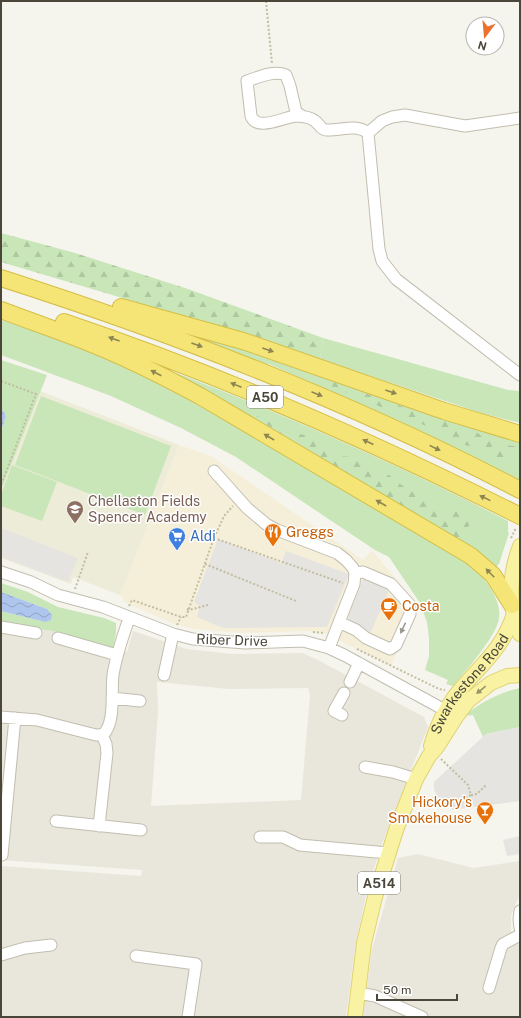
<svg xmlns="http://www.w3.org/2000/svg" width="521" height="1018" font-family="'Public Sans',sans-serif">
<defs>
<pattern id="forest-firs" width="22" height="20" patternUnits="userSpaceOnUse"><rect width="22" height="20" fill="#c8e6b8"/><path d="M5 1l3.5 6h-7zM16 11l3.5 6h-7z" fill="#adc79f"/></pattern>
<pattern id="water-waves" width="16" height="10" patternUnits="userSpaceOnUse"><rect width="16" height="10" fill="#aec6ed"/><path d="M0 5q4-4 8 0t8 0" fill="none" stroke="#90a3c1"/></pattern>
</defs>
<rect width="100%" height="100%" fill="#f5f4ed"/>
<path fill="#e9e7db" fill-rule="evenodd" d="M1,622L52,631L127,652L133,631L187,649L233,654L302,653L318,660L424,717L428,727L381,846L366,895L355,948L346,1017H1V866L141,876L142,870L1,860ZM157,682L229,689L308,688L310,695L301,800L151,806L158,712Z
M418,854L474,868L520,861V893L511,916V931L520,944V1017H363L372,949L398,858Z"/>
<path fill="#f5efda" d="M179,445L211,456L363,560L372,550L418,606L391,666L324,633L307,631L242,633L195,629L174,624L126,603L120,595Z"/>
<path fill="#edecd8" d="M40,391L179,445L120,595L73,577L71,584L1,558V490Z"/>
<path fill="#c8e6b8" d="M1,320C38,332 76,344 111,361C178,392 242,429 305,466C366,502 427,537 486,575L484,579C492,589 501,604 499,618C497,636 465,671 453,686L446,684L448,680L425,670L429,656V638L427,622L420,603L389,557L375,550L236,457L181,428L111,396L1,355Z
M199,334L520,439V481L477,458L395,419L269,364L267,365L198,338L197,336Z
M323,338L508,390L520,391V423L481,413L320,359Z
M126,354C256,402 384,457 508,521V532L509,533L499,564L496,567Z
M1,360L47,375L1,490V431L6,416L1,408Z
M41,396L171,446L145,515L15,465Z
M12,465L57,482L42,521L1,506V495Z
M1,583L28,592L58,607L104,618L116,623V633L113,648L52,631L1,622V611L45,622L47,609L1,592Z
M520,688V727L486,734L483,737L473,715L464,716C480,703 500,692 520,688Z"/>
<path fill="url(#forest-firs)" d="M1,233L75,253L188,289L323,338L320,359L220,327L1,262Z
M306,372L426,415L469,428L496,444L513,446L520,441V462L516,457L508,459L502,463L477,448L461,444L450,436L305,375Z
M257,416L291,432L317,438L327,442L342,456L364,459L366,464L372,468L378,467L383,470L385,473L389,475L408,490L429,499L447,510H459L471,514L481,523L479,527L470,523L467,530L462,538L454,539L433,524L407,512L292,444L289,438L257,419Z"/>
<path fill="#e5e4e0" d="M1,528L78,558L68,582L1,557Z
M218,539L281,563L286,551L349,574L327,627L223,628L197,617L200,606L194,602Z
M363,579L390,588L370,634L348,618Z
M520,727V801L452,810L440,799L437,803L432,798L436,793L434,790V782L486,734Z
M520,836V854L507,856L503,840Z"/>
<path fill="url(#water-waves)" d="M1,408L6,416L1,431Z
M1,592L47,609L52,615L51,620L45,622L1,611Z"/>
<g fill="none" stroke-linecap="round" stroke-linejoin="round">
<g stroke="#c1beaf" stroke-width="13">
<path id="minor" d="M302,116L296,112L290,86L286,75C274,70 259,77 247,81L251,116C257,132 284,117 296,116C304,116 314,118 319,125C322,128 321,129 326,130C340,131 356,123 368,133L379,249L382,261L396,279L520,375
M368,133L382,121L392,117L405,115L465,126L520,118
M214,471L247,508L266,524L277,530L337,553L346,560L353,568L355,573L354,584L329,648
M1,572L31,582L58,595L103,607L173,634L193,639L245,643L303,641L329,648L344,655L452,714
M339,622L356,630L366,638L390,649L396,645L410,614V605L391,584L363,572L355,573
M1,627L36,633
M58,638L117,655
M164,675L173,634
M350,682L359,663
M112,698L140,701
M342,715L334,711L344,693
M1,717L37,720L96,735C100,735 104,735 106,731C115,717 111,691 113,675C116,655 123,637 129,618
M365,767L393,772L416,779
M56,821L141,830
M99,826L107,753L106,744L102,735
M260,837H283L300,845L388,853
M2,855L15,718
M520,911L519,919L520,928
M1,955L25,948L51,945
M136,956L196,964L188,1017
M489,988L501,948L503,944L520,935
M358,993L375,996L422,1017"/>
</g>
<g stroke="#ded372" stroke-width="16">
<g id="major">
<path d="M520,546C509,575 508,605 520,634"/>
<path id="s1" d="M431,746C436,728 444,711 455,696C478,667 502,651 514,614"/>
<path d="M355,1017L364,943L375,897L396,830L416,779L429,756L437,747L456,717L468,701L491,683L507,676L520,675"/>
</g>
</g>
<g stroke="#d5be47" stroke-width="18">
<path id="highway" d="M1,278C179,335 354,403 520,490
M121,307L243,341L444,411L520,434
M1,310C30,321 59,331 87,342C126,357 163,376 200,396L471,556L493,575L512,605
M64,322C221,375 372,441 520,516"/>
</g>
<path stroke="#c1bda1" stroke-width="2" stroke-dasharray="2 2" stroke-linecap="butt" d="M266,1L272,64
M1,381L36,394L1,485
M214,538L343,583
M511,538L516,528
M205,564L296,601
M75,589L88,552
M129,606L132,600L181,617H186L214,538L224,516L233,506
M187,609L189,610L208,605
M177,625L181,617
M313,632L325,633
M357,649L439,689L445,690
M441,759L468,785L471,795L461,801L455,807
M471,795L477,794L486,785"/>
<use href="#minor" stroke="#fff" stroke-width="11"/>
<use href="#major" stroke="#f8f2a2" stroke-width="14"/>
<use href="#highway" stroke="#f5e577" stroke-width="16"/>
</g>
<defs><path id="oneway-solid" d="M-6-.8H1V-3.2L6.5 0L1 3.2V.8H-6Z"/></defs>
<g fill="#8e8652">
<use href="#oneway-solid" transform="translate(114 339) rotate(-160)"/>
<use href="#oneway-solid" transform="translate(197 345) rotate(20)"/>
<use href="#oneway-solid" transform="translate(268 350) rotate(19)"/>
<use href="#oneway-solid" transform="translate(156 373) rotate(-153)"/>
<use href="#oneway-solid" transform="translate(236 385) rotate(-158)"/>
<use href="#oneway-solid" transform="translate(391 392) rotate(19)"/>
<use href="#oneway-solid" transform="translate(317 394) rotate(23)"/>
<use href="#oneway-solid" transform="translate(269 437) rotate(-150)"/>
<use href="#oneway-solid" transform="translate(368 442) rotate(-155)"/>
<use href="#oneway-solid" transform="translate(435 448) rotate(26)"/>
<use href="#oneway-solid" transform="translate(485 498) rotate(-154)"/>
<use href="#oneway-solid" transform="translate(381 503) rotate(-150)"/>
<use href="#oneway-solid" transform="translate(490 573) rotate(-134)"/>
</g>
<use fill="#9b9a93" href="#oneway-solid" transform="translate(403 628) rotate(115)"/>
<use fill="#989469" href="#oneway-solid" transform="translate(481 690) rotate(141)"/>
<defs>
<g id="school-pin" transform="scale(0.9)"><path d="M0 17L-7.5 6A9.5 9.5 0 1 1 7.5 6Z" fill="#8d6e63" stroke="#fff"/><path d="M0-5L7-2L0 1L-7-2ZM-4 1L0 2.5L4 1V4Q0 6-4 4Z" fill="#fff"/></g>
<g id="restaurant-pin" transform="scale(0.9)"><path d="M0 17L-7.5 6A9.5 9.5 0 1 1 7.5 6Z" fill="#e8710a" stroke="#fff"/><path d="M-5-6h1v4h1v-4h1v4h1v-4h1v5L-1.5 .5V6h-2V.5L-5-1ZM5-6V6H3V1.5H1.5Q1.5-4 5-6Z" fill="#fff"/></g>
<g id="supermarket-pin" transform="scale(0.9)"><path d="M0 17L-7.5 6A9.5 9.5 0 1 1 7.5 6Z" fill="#3f7fe0" stroke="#fff"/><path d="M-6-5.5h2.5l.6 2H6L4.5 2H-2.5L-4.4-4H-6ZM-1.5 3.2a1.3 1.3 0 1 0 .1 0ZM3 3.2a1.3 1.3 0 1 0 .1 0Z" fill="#fff"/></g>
<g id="cafe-pin" transform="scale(0.9)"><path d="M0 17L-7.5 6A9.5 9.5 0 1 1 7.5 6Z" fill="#e8710a" stroke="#fff"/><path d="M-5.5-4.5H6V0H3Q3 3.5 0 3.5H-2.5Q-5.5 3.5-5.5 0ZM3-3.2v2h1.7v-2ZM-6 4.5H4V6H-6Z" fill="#fff"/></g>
<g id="bar-pin" transform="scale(0.9)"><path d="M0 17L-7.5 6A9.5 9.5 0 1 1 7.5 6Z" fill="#e8710a" stroke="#fff"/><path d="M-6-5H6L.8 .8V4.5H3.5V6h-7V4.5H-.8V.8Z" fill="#fff"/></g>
</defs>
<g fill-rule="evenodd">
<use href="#school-pin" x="75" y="509"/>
<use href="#restaurant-pin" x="273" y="532"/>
<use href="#supermarket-pin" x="177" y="536"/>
<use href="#cafe-pin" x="389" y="606"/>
<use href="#bar-pin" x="485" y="810"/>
</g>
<g text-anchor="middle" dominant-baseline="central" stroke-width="3" stroke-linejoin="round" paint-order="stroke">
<g fill="#fff" stroke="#807e75" stroke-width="1">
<rect x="247" y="386" width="36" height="22" rx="3"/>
<rect x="358" y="872" width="42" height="22" rx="3"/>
</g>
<g font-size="13" font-weight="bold" fill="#4a473a">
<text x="265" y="397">A50</text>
<text x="379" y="883">A514</text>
</g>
<g font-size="14" fill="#785e54" stroke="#fff" text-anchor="start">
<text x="88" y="501">Chellaston Fields<tspan x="88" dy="16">Spencer Academy</tspan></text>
</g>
<g font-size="14" fill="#c56008" stroke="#fff" text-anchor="start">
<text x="286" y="532">Greggs</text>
<text x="402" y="606">Costa</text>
<text x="472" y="802" text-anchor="end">Hickory's<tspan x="472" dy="16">Smokehouse</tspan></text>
</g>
<g font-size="14" fill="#366cbe" stroke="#fff" text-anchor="start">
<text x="190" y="536">Aldi</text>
</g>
<g font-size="14" fill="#4a473a" stroke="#fff">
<text transform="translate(232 640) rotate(2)">Riber Drive</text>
<text stroke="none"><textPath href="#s1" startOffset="74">Swarkestone Road</textPath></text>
</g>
</g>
<rect width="521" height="1018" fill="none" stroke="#4a473a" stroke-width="4"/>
<g transform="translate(485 36) rotate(196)"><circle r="19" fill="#ffffff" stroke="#b7b5b0"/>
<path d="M0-3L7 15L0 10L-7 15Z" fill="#ed702c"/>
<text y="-6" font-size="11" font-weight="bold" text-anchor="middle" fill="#4a473a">N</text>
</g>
<path d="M377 994v6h80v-6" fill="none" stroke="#4a473a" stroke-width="2"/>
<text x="383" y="994" font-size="12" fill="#4a473a" stroke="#ffffff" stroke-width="3" paint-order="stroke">50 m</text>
</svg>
